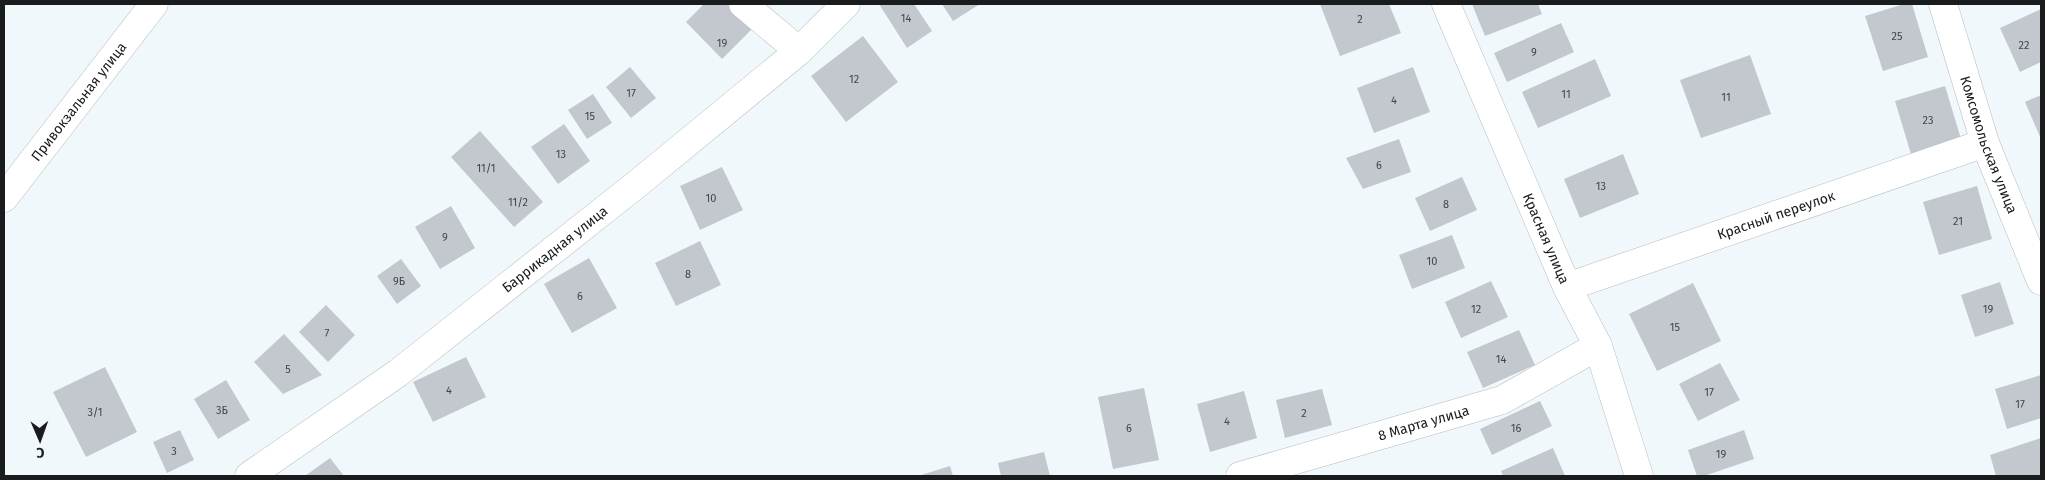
<svg xmlns="http://www.w3.org/2000/svg" width="2045" height="480" font-family="'Fira Sans',sans-serif">
<rect width="100%" height="100%" fill="#f1f8fc"/>
<path fill="#c2c8cd" d="M704,4H733L755,26L722,59L686,22Z
M879,4H914L932,31L907,48Z
M942,4H980L953,21Z
M1320,4H1389L1401,33L1340,56Z
M1472,4H1538L1542,14L1485,36Z
M1904,4H1912L1928,57L1883,71L1865,16Z
M2041,9V62L2020,72L2000,28Z
M1561,23L1574,52L1507,82L1494,53Z
M863,36L898,82L846,122L811,76Z
M1750,55L1771,114L1701,138L1680,80Z
M1595,59L1611,96L1538,128L1522,92Z
M630,67L656,98L631,118L606,87Z
M1413,67L1430,112L1374,133L1357,88Z
M1945,86L1961,139L1911,154L1895,101Z
M593,94L612,123L587,139L568,110Z
M2041,95V139L2025,102Z
M564,124L590,161L558,184L531,147Z
M480,131L543,202L514,227L451,157Z
M1399,139L1411,172L1363,189L1346,158Z
M1623,154L1639,194L1580,218L1564,179Z
M722,167L743,210L700,230L680,186Z
M1462,177L1477,210L1430,231L1415,198Z
M1977,186L1992,239L1939,255L1923,202Z
M451,206L475,248L440,269L415,227Z
M1452,235L1465,268L1412,289L1399,255Z
M700,241L721,285L676,306L655,263Z
M589,258L617,308L572,333L544,284Z
M401,259L421,286L397,304L377,276Z
M1491,281L1508,317L1461,338L1445,302Z
M2000,282L2014,324L1975,337L1961,295Z
M1693,283L1721,341L1657,371L1629,314Z
M326,305L355,335L328,362L299,332Z
M1519,330L1535,365L1483,388L1467,352Z
M284,334L322,375L283,394L254,362Z
M466,357L486,397L433,422L413,382Z
M1720,363L1740,400L1698,421L1679,384Z
M105,367L137,432L86,457L53,392Z
M2041,375V418L2007,429L1995,389Z
M226,380L250,420L218,439L194,399Z
M1144,388L1159,460L1113,469L1098,397Z
M1322,389L1332,425L1285,438L1276,400Z
M1244,391L1257,438L1210,452L1197,404Z
M1540,401L1552,426L1492,455L1480,429Z
M180,430L194,460L167,473L153,442Z
M1744,430L1754,459L1704,476H1697L1688,450Z
M2041,438V476H1996L1990,455Z
M1553,448L1565,476H1503L1501,471Z
M1044,452L1050,476H1001L998,463Z
M330,458L344,476H305Z
M950,466L953,476H918Z"/>
<g fill="none" stroke-linecap="round" stroke-linejoin="round">
<g stroke="#b6bcc0" stroke-width="29">
<g id="minor">
<path d="M743,4L799,51"/>
<path id="s1" d="M1446,4L1567,287L1598,346L1639,476"/>
<path id="s2" d="M1943,4L1985,143L2041,281"/>
<path id="s3" d="M4,198L154,4"/>
<path id="s4" d="M1567,287L1985,143"/>
<path id="s5" d="M249,476L398,373L637,184L799,51L846,4"/>
<path id="s6" d="M1240,476L1502,400L1598,346"/>
</g>
</g>
<use href="#minor" stroke="#fff" stroke-width="28"/>
</g>
<g text-anchor="middle" dominant-baseline="central" stroke-width="5" stroke-linejoin="round" paint-order="stroke">
<g font-size="11" fill="#434649">
<text x="906" y="18">14</text>
<text x="1360" y="19">2</text>
<text x="1897" y="36">25</text>
<text x="722" y="43">19</text>
<text x="2024" y="45">22</text>
<text x="1534" y="52">9</text>
<text x="854" y="79">12</text>
<text x="631" y="93">17</text>
<text x="1566" y="94">11</text>
<text x="1726" y="97">11</text>
<text x="1394" y="100">4</text>
<text x="590" y="116">15</text>
<text x="1928" y="120">23</text>
<text x="561" y="154">13</text>
<text x="1379" y="165">6</text>
<text x="486" y="168">11/1</text>
<text x="1601" y="186">13</text>
<text x="711" y="198">10</text>
<text x="518" y="202">11/2</text>
<text x="1446" y="204">8</text>
<text x="1958" y="221">21</text>
<text x="445" y="237">9</text>
<text x="1432" y="261">10</text>
<text x="688" y="274">8</text>
<text x="399" y="281">9Б</text>
<text x="580" y="296">6</text>
<text x="1476" y="309">12</text>
<text x="1988" y="309">19</text>
<text x="1675" y="327">15</text>
<text x="327" y="333">7</text>
<text x="1501" y="359">14</text>
<text x="288" y="369">5</text>
<text x="449" y="390">4</text>
<text x="1709" y="392">17</text>
<text x="2020" y="404">17</text>
<text x="222" y="410">3Б</text>
<text x="95" y="412">3/1</text>
<text x="1304" y="413">2</text>
<text x="1227" y="421">4</text>
<text x="1129" y="428">6</text>
<text x="1516" y="428">16</text>
<text x="174" y="451">3</text>
<text x="1721" y="454">19</text>
</g>
<g font-size="14" fill="#191b1d" stroke="#f1f8fc">
<text stroke="none"><textPath href="#s3" startOffset="122">Привокзальная улица</textPath></text>
<text stroke="none"><textPath href="#s2" startOffset="148">Комсомольская улица</textPath></text>
<text stroke="none"><textPath href="#s4" startOffset="221">Красный переулок</textPath></text>
<text stroke="none"><textPath href="#s1" startOffset="255">Красная улица</textPath></text>
<text stroke="none"><textPath href="#s5" startOffset="381">Баррикадная улица</textPath></text>
<text stroke="none"><textPath href="#s6" startOffset="191">8 Марта улица</textPath></text>
</g>
</g>
<rect width="2045" height="480" fill="none" stroke="#191b1d" stroke-width="10"/>
<g transform="translate(40 440) rotate(178)" stroke="#f1f8fc" stroke-width="4" paint-order="stroke">
<path d="M0-4L9 19L0 12L-9 19Z" fill="#191b1d"/>
<text y="-8" font-size="14" font-weight="bold" text-anchor="middle" fill="#191b1d">С</text>
</g>
</svg>
